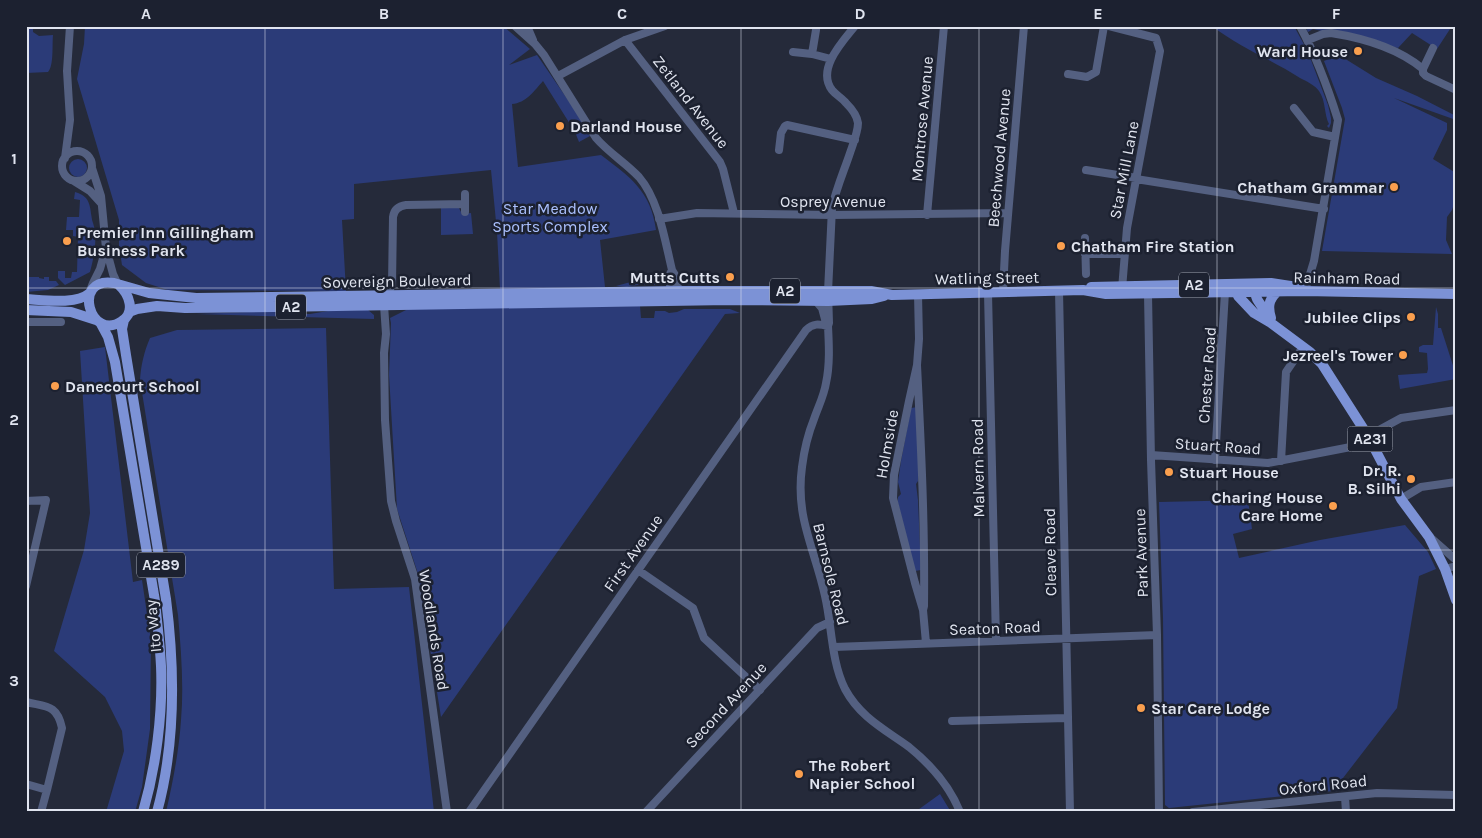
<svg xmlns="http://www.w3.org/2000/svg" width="1482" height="838" font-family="Karla,sans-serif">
<rect width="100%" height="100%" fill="#252a3a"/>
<path fill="#2b3b78" d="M85,26H503L530,49L509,65L537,55L579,116L590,136L579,142L575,132L543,81C534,91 526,103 512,104L518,167L601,155C630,177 651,191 656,230L600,240L605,287L500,289L497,232L491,170L354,184V219L342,220L346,291L168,290L146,283L122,265L119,246V220L77,79L84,44Z
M1212,26H1294L1308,52L1328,105L1331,118V123L1329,128L1327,126L1329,124C1324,115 1326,101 1319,91C1316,86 1306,81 1300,78C1272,60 1239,47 1212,26Z
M1305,26H1452L1437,49L1412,33L1398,48L1313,29L1308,32Z
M26,28H33V32L39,36L53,35C52,45 54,66 48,72L26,73Z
M1339,55L1376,78L1417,96L1456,116V120L1394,98L1447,123V130L1433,159L1456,173V198L1452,210L1447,217L1446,240L1452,254L1322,251L1345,119L1342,108L1324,61Z
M69 168a9 9 0 1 1 18 0a9 9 0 1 1-18 0Z
M75,192C93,197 89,209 93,223C98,238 94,257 90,272L65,285L58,278V271H65V278H71L72,272H77L78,237L73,236V230H66L67,217H79L80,200L74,199Z
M456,207L459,208L462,214L471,213L473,234L441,235V208Z
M656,275H663L664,280L657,285H637L627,287L616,286Z
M26,277H39V278L44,279V277H49V281H56L59,285L48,290L26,292Z
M640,306L641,318H654L655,311H665L669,313L677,312L684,309H730L740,313L725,314L441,717L418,574L397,509L389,375L391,323L390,318L408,309Z
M1436,307L1438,314V328H1441L1456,375V379L1400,389L1398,375L1427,373L1428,369L1427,353L1419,352V347L1423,345H1433Z
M368,310L374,315V319L196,314L278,311L297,314H310L328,311Z
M326,328L334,589L409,587L434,812H166C173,781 179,751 181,720C184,685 181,650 178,615L140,380C141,365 144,352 150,338L177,330Z
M105,347L133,582L142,580L151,641L150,729L142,787L135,812H106L124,751L122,731L105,697L54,651L84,550L90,513L80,351Z
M918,407V481L916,484L918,500L921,570L915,571L898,503V497L901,494L898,482L901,461L911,408Z
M1248,500L1252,529L1233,534L1239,558L1320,540L1405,525L1428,552L1436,569L1419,576L1397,708L1333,791L1169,808L1165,805L1163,618L1159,502Z
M940,794L951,812H915Z"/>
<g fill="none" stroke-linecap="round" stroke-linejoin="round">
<path stroke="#546081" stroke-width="8" d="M515,26L535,44L544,55L596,138C609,153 626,163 639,177C659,200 665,241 672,270C677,277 679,286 677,295
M527,26L533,40
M855,26C843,41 816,69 832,90C836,95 842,98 846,103C851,108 857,115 858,123C858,132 853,144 850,153C844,171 836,189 832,208L828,292L829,323L828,326C829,345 830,365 826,383C824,396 818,407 814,419C808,434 804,451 802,467C795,518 815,549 825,596C832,626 831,661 845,689C860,717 884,729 909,747C930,764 950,787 960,812
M1109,26L1156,38L1160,51L1127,228L1122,289
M1300,26C1316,56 1328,88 1338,120L1314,261L1305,291
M816,30L812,54L831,59
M625,40L720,162L723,169L734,213
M1308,40L1323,34L1331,33C1363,38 1398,48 1423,69V73L1426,76L1456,90
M793,52L812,54
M1423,69L1433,48
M1068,74L1087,77L1096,72L1104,26
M558,76L625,40L665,26
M1294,108L1313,132L1335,137
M779,150L781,133L785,126L787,125L855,140
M62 166a15 15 0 1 1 30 0a15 15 0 1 1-30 0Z
M65,158L70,120L67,71L70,26
M92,168L101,196L106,248L113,274L118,285
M1086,170L1137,178
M1136,179L1324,209
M74,181L90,191L101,203
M465,194V212
M927,215L944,26
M659,219L697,213L832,215L1008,213
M1085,238L1086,274
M1085,254H1124
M90,291L93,283L100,269L106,248
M1059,291L1070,812
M1003,292L1005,251L1024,26
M988,293L996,641
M1148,294L1151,460L1157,635L1159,812
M670,295V274L672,270
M815,300L822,308L826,323
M26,322H61
M917,365L919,339L918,294
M1368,436L1401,418L1456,410
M1151,455L1268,463L1361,445L1371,441
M1215,460L1225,292
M1281,461L1286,372L1303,347
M1401,499L1421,487L1456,482
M26,501L46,500L26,586
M1431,538L1456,560
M1445,569L1456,566
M638,570L693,608L704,638L760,690
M923,610L915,583L893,498L894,475L909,401L917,365C921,445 925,525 924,606L923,610L926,643
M834,647L1157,635
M26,702C46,707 57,704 62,728L47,790L41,812
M952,721L1068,718
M26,784L47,790
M1345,797L1346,812
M447,812L415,579L396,521L391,501L385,420L384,353L386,334L384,305L387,295L392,285L393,217C394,209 399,206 406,205L465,204
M469,812L806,330C813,323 819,324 828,326
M646,812L817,628L830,622
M1193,812L1377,793L1456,795"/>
<path stroke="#7c92d6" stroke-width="10" d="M119,285C129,294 136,312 122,321C90,343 71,276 114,283L149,293L196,298L678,291H871L892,295L1083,290L1106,294L1305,291L1456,294
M1255,286C1255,289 1255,295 1257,299C1261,306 1267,312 1268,321
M1091,287L1271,283L1297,287L1300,288
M1238,292V296L1254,313L1271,323L1310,352L1322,364L1368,436L1401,499L1429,537L1445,569L1456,600
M26,299C44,300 76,305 90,293
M26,310L71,312L96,320
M129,312L137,309L157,306L185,308L274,307L729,300L828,301L872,299L884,296
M1271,318C1268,308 1268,300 1277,292
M124,320L122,329L126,355L166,599C175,670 176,743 157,812
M101,324L108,337L115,362L155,601C157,623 160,644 161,666C163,713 156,767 143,812"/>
</g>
<path fill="none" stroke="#e0e4ef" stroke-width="1" stroke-opacity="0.55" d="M265,26V812M503,26V812M741,26V812M979,26V812M1217,26V812M26,288H1456M26,550H1456"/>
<g fill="#fa9f4e" stroke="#1c2130" stroke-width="2">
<circle cx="1358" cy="51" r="5"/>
<circle cx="560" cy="126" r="5"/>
<circle cx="1394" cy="187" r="5"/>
<circle cx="67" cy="241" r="5"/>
<circle cx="1061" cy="246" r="5"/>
<circle cx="730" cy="277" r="5"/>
<circle cx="1411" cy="317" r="5"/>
<circle cx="1403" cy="355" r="5"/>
<circle cx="55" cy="386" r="5"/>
<circle cx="1169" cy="472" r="5"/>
<circle cx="1411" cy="479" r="5"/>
<circle cx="1333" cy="506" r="5"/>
<circle cx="1141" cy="708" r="5"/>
<circle cx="799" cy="774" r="5"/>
</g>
<g text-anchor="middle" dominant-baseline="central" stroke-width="5" stroke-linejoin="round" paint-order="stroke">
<g fill="#1c2130" stroke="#a5aab6" stroke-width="1">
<rect x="1179" y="272.5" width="30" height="25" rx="4"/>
<rect x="770" y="278.5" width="30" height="25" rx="4"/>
<rect x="276" y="294.5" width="30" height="25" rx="4"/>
<rect x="1347.5" y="426.5" width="45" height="25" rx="4"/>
<rect x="137" y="552.5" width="48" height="25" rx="4"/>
</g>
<g font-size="15" font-weight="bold" fill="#e0e4ef">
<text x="1194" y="285">A2</text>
<text x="785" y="291">A2</text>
<text x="291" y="307">A2</text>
<text x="1370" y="439">A231</text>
<text x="161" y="565">A289</text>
</g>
<g font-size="16" font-weight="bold" fill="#e0e4ef" stroke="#1c2130" text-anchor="end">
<text x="1348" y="51">Ward House</text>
<text x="570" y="126" text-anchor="start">Darland House</text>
<text x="1384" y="187">Chatham Grammar</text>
<text x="77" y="232" text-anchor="start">Premier Inn Gillingham<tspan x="77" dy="18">Business Park</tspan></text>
<text x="1071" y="246" text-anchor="start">Chatham Fire Station</text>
<text x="720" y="277">Mutts Cutts</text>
<text x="1401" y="317">Jubilee Clips</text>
<text x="1393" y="355">Jezreel's Tower</text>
<text x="65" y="386" text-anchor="start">Danecourt School</text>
<text x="1401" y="470">Dr. R.<tspan x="1401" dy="18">B. Silhi</tspan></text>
<text x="1179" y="472" text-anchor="start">Stuart House</text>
<text x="1323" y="497">Charing House<tspan x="1323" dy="18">Care Home</tspan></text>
<text x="1151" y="708" text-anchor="start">Star Care Lodge</text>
<text x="809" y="765" text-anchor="start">The Robert<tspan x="809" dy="18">Napier School</tspan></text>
</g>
<g font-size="16" fill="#e0e4ef" stroke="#1c2130">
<text transform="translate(691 102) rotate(52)">Zetland Avenue</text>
<text transform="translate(922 119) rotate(-85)">Montrose Avenue</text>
<text transform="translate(999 158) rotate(-85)">Beechwood Avenue</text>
<text transform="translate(1124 170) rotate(-79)">Star Mill Lane</text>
<text x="833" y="201">Osprey Avenue</text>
<text transform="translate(987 278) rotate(-1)">Watling Street</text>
<text transform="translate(1347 278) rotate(1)">Rainham Road</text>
<text transform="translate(397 281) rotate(-1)">Sovereign Boulevard</text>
<text transform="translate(1207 375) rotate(-86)">Chester Road</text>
<text transform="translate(887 444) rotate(-80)">Holmside</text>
<text transform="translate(1218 446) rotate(4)">Stuart Road</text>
<text transform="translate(978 468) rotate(-91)">Malvern Road</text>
<text transform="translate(1050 552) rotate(-91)">Cleave Road</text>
<text transform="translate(633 553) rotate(-55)">First Avenue</text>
<text transform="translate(1141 553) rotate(-92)">Park Avenue</text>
<text transform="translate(831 574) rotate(76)">Barnsole Road</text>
<text transform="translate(153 626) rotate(-96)">Ito Way</text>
<text transform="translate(995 628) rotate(-2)">Seaton Road</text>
<text transform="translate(434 630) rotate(81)">Woodlands Road</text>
<text transform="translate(726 705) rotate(-47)">Second Avenue</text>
<text transform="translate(1323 785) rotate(-6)">Oxford Road</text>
</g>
<g font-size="16" fill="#abc0fe" stroke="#1c2130">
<text x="550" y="208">Star Meadow<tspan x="550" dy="18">Sports Complex</tspan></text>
</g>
</g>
<rect width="1482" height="838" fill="none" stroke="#1c2130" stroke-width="55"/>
<rect x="28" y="28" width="1426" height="782" fill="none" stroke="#e0e4ef" stroke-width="2"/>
<g font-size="16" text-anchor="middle" font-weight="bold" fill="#e0e4ef">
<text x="146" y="19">A</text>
<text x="384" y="19">B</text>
<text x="622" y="19">C</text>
<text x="860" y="19">D</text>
<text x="1098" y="19">E</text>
<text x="1336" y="19">F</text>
<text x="14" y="164">1</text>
<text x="14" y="425">2</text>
<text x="14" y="686">3</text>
</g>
</svg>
